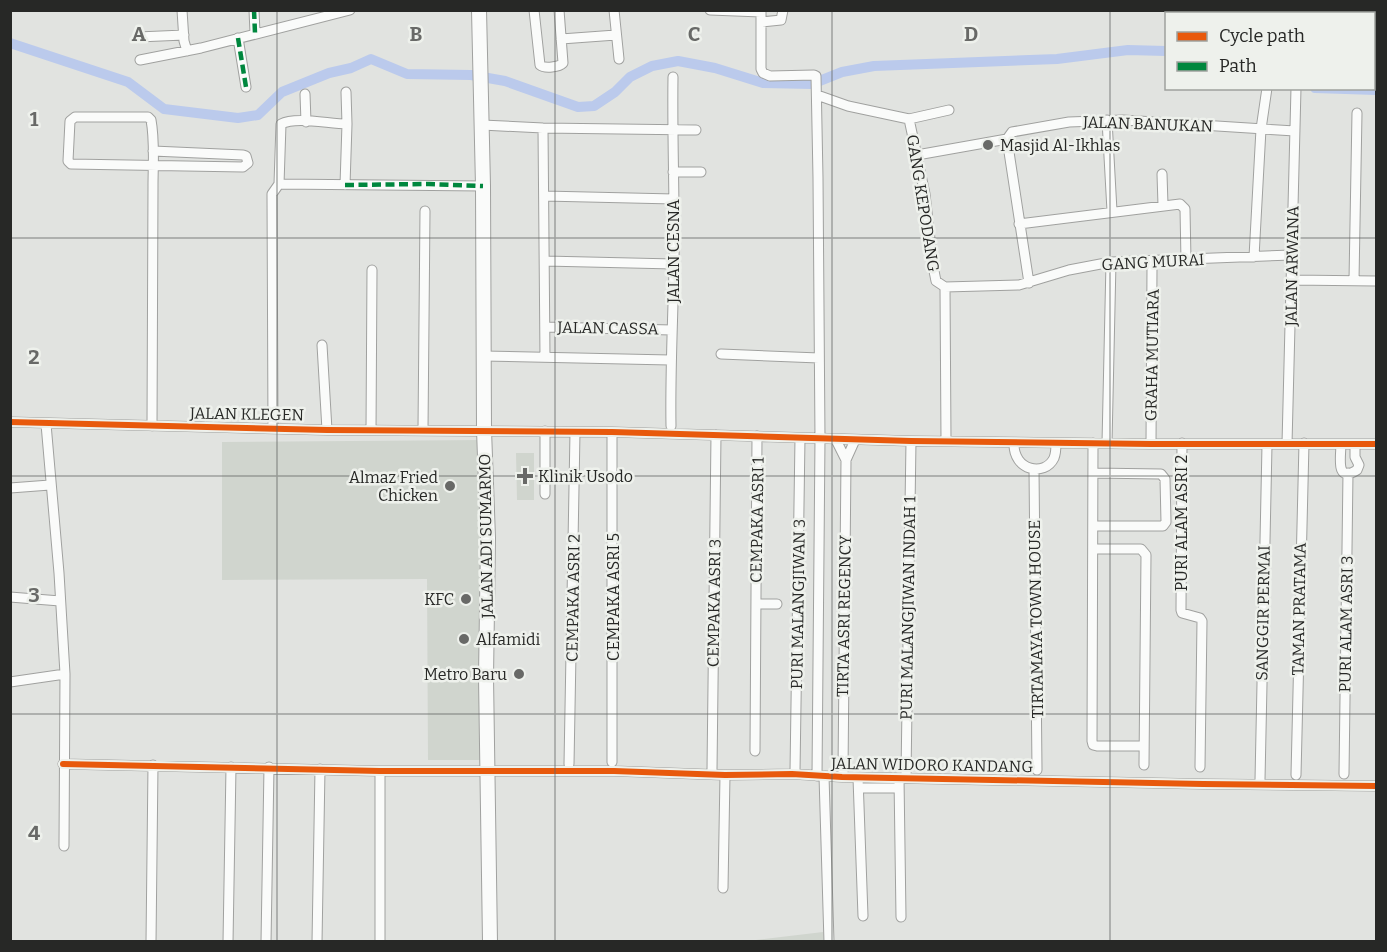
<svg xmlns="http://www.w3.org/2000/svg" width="1387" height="952" font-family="Bitter,serif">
<rect width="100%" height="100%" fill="#e1e3e0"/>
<path fill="#d0d5ce" d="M481,440L482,760H428L427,579L222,580V442Z
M516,453H534V500H517Z
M823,932L824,941H748Z"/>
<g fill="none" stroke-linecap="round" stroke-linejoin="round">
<path stroke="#bbcaec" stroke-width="10" d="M10,43L128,82L164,109L238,118L258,115L282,92L329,73L351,68L371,59L407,74L471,75L505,81L578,107L594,106L615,92L630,77L652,66L678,61L715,68L763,83L812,84L842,72L874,66L1057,59L1128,50L1166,51
M1315,88L1376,90"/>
<g stroke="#a0a19f" stroke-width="11">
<path id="street" d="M182,10L184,41L187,51
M254,10L255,33
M534,10L540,65C545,69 559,67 563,63L559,10
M614,10L619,59
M710,10L761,12V69L763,73L770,76L814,75L816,76L818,178L820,438L817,776
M1297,10V14
M761,22L781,20L783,10
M138,37L184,35
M238,38L246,87
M561,39L616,35
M140,60L201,48L350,10
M346,92L347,124
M305,94L306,122
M817,95L848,106L909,119
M1107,120L1112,211
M482,125L543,128L696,130
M543,128L545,357
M1007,139L1012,132L1069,122L1123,120L1295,131
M1007,139L1029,283
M917,155L1007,139
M673,172H701
M1162,174L1163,205
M279,184L483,186
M544,196L674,199
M1019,224L1180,204L1185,209L1186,260
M1254,257L1261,129L1267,88
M545,261L674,264
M1292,280L1376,281
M1354,280L1357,113
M945,287L1019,285L1069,270L1111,262L1292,255
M945,287L936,281L933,266L925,194L909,119L949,110
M945,287L946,440
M545,327L672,330
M322,345L327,430
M721,354L819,358
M483,356L670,360
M10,422L327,430L612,432L911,441L1151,444H1376
M46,424L59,573L65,674L64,846
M152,426L153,186C153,165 155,141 151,120L148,117H75L70,121L68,161L71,164L243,167L248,163L246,156L243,155L153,151
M671,426C670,372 673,319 674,265C675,202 672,140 673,77
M273,427L272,194L279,184L281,124C296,116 329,124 347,124L345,185
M423,429L425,211
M371,430L372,270
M836,440L846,460L855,440
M1014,443C1013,471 1045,477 1054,458C1056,453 1056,448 1056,443
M1093,443L1092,741L1093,745L1097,746H1143
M1107,443L1111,262
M1182,443L1181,610L1182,613L1200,618L1202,621L1200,767
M1151,444L1152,267
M1287,444L1296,88
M1341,444C1341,456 1335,484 1357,470L1359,465L1355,457V444
M1034,469L1037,770
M10,488L50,485
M545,494V431
M1093,526H1163L1166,522L1165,479L1161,474L1093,473
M1093,549H1141L1146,555L1144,765
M10,597L60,601
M756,604H777
M10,682L65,674
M755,751L757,436
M612,762V432
M63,764L380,771H614L725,775L792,774L842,777L1203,784L1376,786
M569,764L575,432
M712,770L716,435
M795,771L800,438
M843,772L846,460
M1344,774L1348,473
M906,775L911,441
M1296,775L1304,443
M824,776L829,942
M858,778L863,916
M899,778L901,917
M1260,780L1267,445
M859,788H899
M723,888L725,775
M151,942L153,765
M228,942L231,767
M266,942L269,767
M317,942L320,769
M380,942V771"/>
</g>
<g stroke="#a0a19f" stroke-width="16">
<path id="secondary" d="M479,10L483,186L484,430L488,538L486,677L490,942"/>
</g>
<use href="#street" stroke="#fafbfa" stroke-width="9"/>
<use href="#secondary" stroke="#fafbfa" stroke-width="14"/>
<path stroke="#00873e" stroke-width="4.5" stroke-dasharray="9 4.5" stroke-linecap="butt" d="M254,10L255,33
M238,38L246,87
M345,185L429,184L483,186"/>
<g stroke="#eef1ec" stroke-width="10">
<path id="cycleway" d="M10,422L327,430L612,432L911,441L1151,444H1376
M63,764L380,771H614L725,775L792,774L842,777L1203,784L1376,786"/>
</g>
<use href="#cycleway" stroke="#e8590c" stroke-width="6"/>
</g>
<path fill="none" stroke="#686967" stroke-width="1.5" stroke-opacity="0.55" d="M277,10V942M555,10V942M832,10V942M1110,10V942M10,238H1376M10,476H1376M10,714H1376"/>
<g fill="#686967" stroke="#eef1ec" stroke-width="2">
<circle cx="988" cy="145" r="6"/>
<path d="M522 467h6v6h6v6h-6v6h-6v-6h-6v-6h6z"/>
<circle cx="450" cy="486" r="6"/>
<circle cx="466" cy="599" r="6"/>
<circle cx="464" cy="639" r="6"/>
<circle cx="519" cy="674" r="6"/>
</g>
<g text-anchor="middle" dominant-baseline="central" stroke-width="5" stroke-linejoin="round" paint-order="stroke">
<g font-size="16" fill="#272826" stroke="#eef1ec">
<text transform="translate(1148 124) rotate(2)">JALAN BANUKAN</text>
<text transform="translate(923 203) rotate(81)">GANG KEPODANG</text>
<text transform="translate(673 251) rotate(-90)">JALAN CESNA</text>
<text transform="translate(1153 262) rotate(-3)">GANG MURAI</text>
<text transform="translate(1292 266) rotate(-89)">JALAN ARWANA</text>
<text transform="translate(608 328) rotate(1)">JALAN CASSA</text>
<text transform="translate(1152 355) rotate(-89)">GRAHA MUTIARA</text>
<text transform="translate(247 414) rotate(1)">JALAN KLEGEN</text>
<text transform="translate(757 520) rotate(-89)">CEMPAKA ASRI 1</text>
<text transform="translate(1181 523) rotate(-90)">PURI ALAM ASRI 2</text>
<text transform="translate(486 536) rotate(-91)">JALAN ADI SUMARMO</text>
<text transform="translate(613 597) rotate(-90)">CEMPAKA ASRI 5</text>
<text transform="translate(573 598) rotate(-89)">CEMPAKA ASRI 2</text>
<text transform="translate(714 603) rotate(-89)">CEMPAKA ASRI 3</text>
<text transform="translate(798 604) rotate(-89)">PURI MALANGJIWAN 3</text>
<text transform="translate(908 608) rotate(-89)">PURI MALANGJIWAN INDAH 1</text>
<text transform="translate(1299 609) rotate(-89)">TAMAN PRATAMA</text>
<text transform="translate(1263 613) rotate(-89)">SANGGIR PERMAI</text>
<text transform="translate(844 616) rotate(-89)">TIRTA ASRI REGENCY</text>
<text transform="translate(1036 619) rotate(-91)">TIRTAMAYA TOWN HOUSE</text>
<text transform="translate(1346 624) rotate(-89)">PURI ALAM ASRI 3</text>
<text transform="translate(932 765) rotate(1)">JALAN WIDORO KANDANG</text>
</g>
<g font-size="16" fill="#272826" stroke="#eef1ec" text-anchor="start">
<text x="1000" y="145">Masjid Al-Ikhlas</text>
<text x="538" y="476">Klinik Usodo</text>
<text x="438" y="477" text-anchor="end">Almaz Fried<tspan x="438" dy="18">Chicken</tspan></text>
<text x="454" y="599" text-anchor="end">KFC</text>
<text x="476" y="639">Alfamidi</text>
<text x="507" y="674" text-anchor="end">Metro Baru</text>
</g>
</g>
<g font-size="20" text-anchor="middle" font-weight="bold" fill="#686967" stroke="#eef1ec" stroke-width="5" stroke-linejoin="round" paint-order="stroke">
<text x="139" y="41">A</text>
<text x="416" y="41">B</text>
<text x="694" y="41">C</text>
<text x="971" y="41">D</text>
<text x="34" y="126">1</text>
<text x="34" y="364">2</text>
<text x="34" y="602">3</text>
<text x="34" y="840">4</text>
</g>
<rect width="1387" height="952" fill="none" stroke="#272826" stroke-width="24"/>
<rect x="1165" y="12" width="210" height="78" fill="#eef1ec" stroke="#9ea19d" stroke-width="1.5"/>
<rect x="1177" y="32" width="30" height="9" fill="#e8590c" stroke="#9ea19d" stroke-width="1.5"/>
<text x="1219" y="42" font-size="18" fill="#272826">Cycle path</text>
<rect x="1177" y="62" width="30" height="9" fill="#00873e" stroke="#9ea19d" stroke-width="1.5"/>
<text x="1219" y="72" font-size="18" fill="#272826">Path</text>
</svg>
